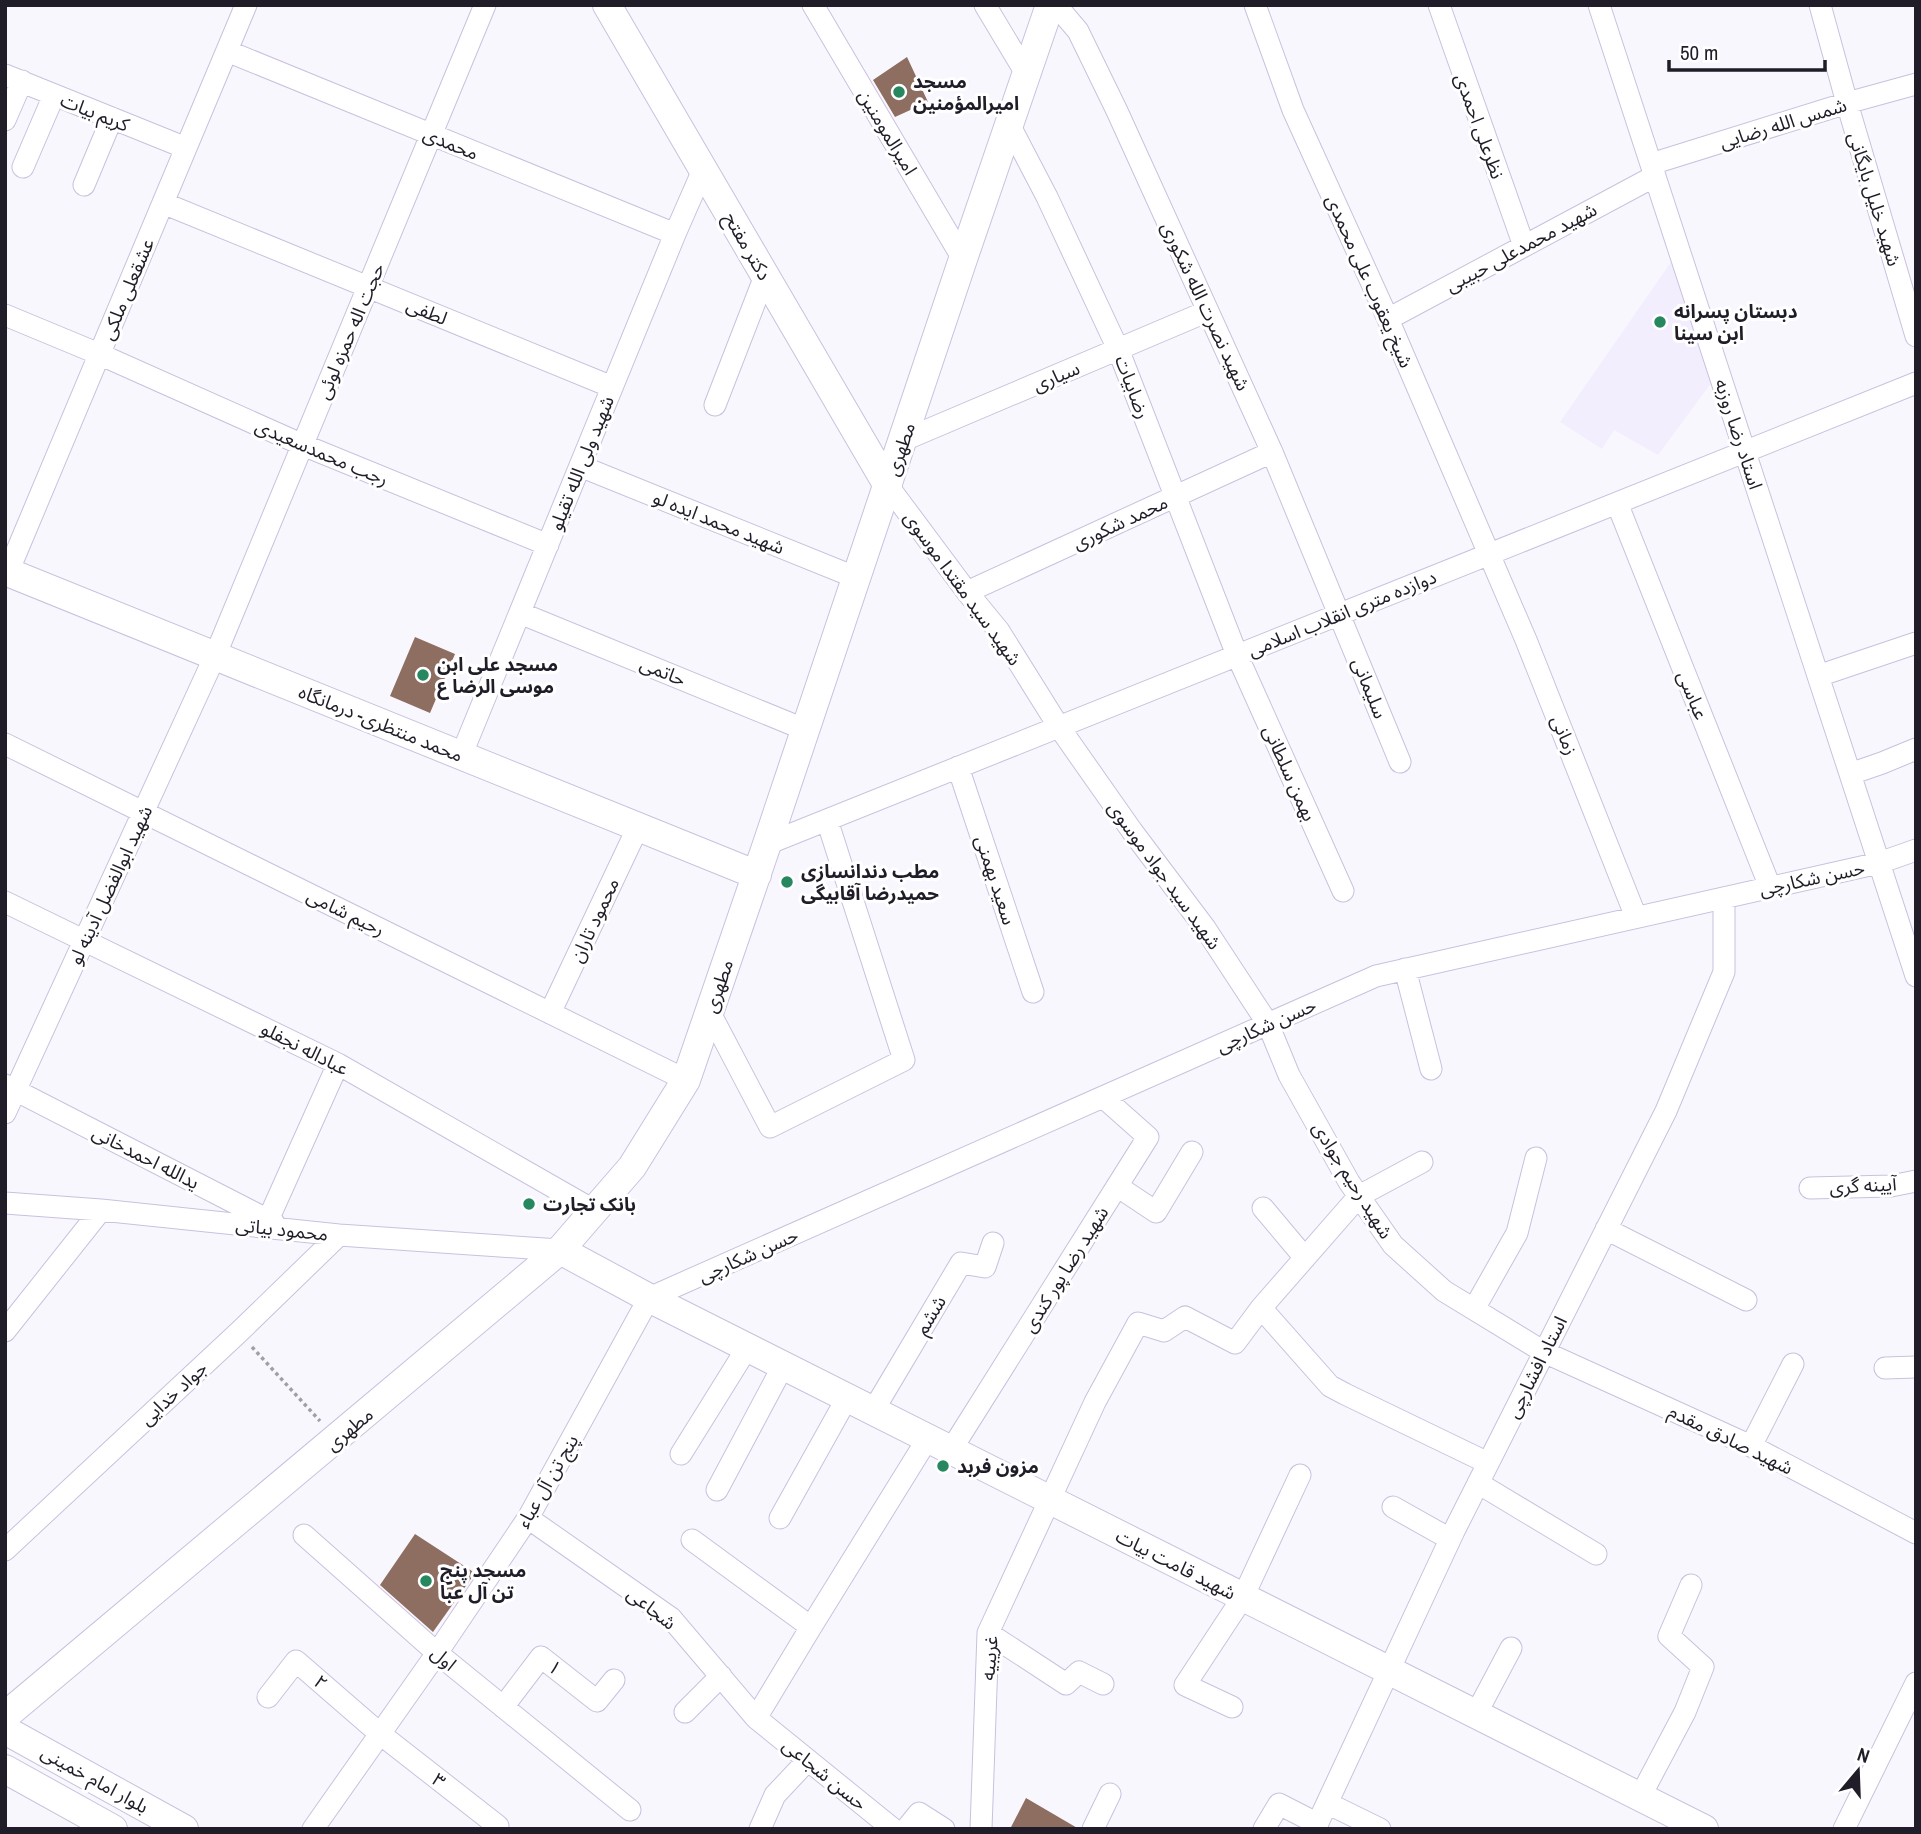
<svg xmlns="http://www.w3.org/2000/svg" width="1921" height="1834" font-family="'Archivo Narrow','Noto Sans Arabic',sans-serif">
<rect width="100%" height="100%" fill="#f9f7fe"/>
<path fill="#f3eefe" d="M1671,262L1712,382L1658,455L1614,430L1602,449L1560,422Z"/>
<path fill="#8d6e61" d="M907,57L928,102L895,117L873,80Z
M415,637L455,654L430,713L390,696Z
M415,1534L475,1573L433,1632L380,1585Z
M1026,1798L1079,1829H1010Z"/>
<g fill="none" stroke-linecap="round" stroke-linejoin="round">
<g stroke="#cac0df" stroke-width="23">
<path id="minor" d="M813,5L963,259
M985,5L1027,75
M1056,5L1078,31L1117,111L1272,452L1400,762
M1255,5L1293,110L1388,319L1526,640L1636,917
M1439,5L1524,246
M1599,5L1916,976
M1820,5L1847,103L1916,336
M227,51L675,234
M5,75L186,148
M5,120L22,81
M1010,126L1047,197L1118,349L1237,655L1343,891
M1651,164L1847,103L1916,84
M23,167L54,95
M84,185L112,118
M163,203L612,387
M5,315L99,354L303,445L548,545
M1388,319L1655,176
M715,405L765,276
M904,440L1208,311
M580,466L857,578
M888,486L967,592L999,631L1059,727L1132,831L1205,928L1268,1024L1289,1075L1349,1182L1393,1245L1444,1291L1544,1352L1751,1446L1916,1533
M1617,503L1770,887
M8,572L246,5
M967,592L1272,452
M520,613L806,730
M1818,676L1916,643
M5,744L686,1080
M461,756L675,234L703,170
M958,767L1033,992
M1850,774L1882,763L1916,749
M767,844L1916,383
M5,902L338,1064L595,1211
M1405,969L1431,1069
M709,1011L770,1127L904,1060L827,820
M550,1013L638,827
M5,1085L274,1223
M5,1113L215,656L485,5
M1117,1186L1156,1212L1192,1152
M1810,1188L1891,1186L1916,1181
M5,1203L101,1210L339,1235L560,1250
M1263,1208L1305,1258
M268,1220L338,1064
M1606,1229L1746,1300
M1261,1308L1330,1386L1345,1394L1488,1463
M1474,1309L1517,1233L1536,1158
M5,1331L101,1210
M1885,1368L1916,1367
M873,1411L961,1263L985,1267L993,1243
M1751,1446L1793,1364
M951,1450L1148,1137L1104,1098
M681,1454L747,1348
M1478,1483L1596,1554
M717,1490L783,1366
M1393,1507L1450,1539
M528,1518L671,1618L756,1718L893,1829
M780,1518L847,1398
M304,1535L437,1653L630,1810
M692,1540L811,1627
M5,1550L239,1332L339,1235
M988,1633L1066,1684L1079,1672L1103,1684
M268,1697L296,1661L379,1733L498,1826
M503,1707L541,1657L597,1701L614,1680
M1232,1707L1185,1685L1243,1597L1300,1475
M685,1712L721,1676
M1476,1714L1511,1648
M756,1718L811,1627L928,1438
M1640,1797L1685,1712L1703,1667L1669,1636L1691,1585
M1327,1803L1380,1829
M313,1829L437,1653L528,1518L649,1298L1376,976L1879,863L1916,850
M760,1829L775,1795L808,1760
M906,1829L919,1813L944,1829
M981,1829L988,1633L1095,1402L1138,1323L1164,1331L1185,1317L1235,1343L1261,1308L1359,1196L1422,1162
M1093,1829L1110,1794
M1264,1829L1279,1804L1318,1824
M1315,1829L1454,1531L1666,1111L1724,972V898
M1844,1829L1916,1683"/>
</g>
<g stroke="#cac0df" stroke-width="30">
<path id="major" d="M607,5L888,486
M5,571L757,875
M560,1250L649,1298L1704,1829
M5,1716L560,1250L632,1167L686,1080L767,844L963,259L1050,5
M5,1730L184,1829
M5,1769L113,1829"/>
</g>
<path stroke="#a19ea7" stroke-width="3.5" stroke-dasharray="3.5 3.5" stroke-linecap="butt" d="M252,1347L320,1421"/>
<use href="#minor" stroke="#fff" stroke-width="21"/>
<use href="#major" stroke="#fff" stroke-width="28"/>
</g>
<g fill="#27875f" stroke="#fff" stroke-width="2.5">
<circle cx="899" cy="92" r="7"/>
<circle cx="1660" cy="322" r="7"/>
<circle cx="423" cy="675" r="7"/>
<circle cx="787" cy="882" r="7"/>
<circle cx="529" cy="1204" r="7"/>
<circle cx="943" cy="1466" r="7"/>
<circle cx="426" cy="1581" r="7"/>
</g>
<g text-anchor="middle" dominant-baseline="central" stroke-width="6" stroke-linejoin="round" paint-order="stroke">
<g font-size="19" font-weight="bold" fill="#201d28" stroke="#fff" text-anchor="start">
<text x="913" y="81">مسجد<tspan x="913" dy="22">امیرالمؤمنین</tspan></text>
<text x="1674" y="311">دبستان پسرانه<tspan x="1674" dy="22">ابن سینا</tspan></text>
<text x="437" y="664">مسجد علی ابن<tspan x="437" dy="22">موسی الرضا ع</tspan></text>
<text x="801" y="871">مطب دندانسازی<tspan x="801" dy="22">حمیدرضا آقابیگی</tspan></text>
<text x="543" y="1204">بانک تجارت</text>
<text x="957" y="1466">مزون فربد</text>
<text x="440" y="1570">مسجد پنج<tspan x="440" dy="22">تن آل عبا</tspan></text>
</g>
<g font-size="19" fill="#201d28" stroke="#fff">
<text transform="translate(95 112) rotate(22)">کریم بیات</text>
<text transform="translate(1783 123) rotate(-17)">شمس الله رضایی</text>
<text transform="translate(1480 126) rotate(70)">نظرعلی احمدی</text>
<text transform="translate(888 132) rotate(59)">امیرالمومنین</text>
<text transform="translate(451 143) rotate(22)">محمدی</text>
<text transform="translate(1875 199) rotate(73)">شهید خلیل بایگانی</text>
<text transform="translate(748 246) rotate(60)">دکتر مفتح</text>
<text transform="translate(1521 247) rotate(-28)">شهید محمدعلی حبیبی</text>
<text transform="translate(1370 281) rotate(66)">شیخ یعقوب علی محمدی</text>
<text transform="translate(127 289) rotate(-67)">عشقعلی ملکی</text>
<text transform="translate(1206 306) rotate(65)">شهید نصرت الله شکوری</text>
<text transform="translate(427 311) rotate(22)">لطفی</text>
<text transform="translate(350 331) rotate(-67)">حجت اله حمزه لوئی</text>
<text transform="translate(1056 376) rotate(-23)">سیاری</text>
<text transform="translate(1133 387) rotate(69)">رضابیات</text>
<text transform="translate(1739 434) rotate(72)">استاد رضا روزبه</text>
<text transform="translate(900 449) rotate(-71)">مطهری</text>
<text transform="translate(322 452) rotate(23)">رجب محمدسعیدی</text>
<text transform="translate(581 463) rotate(-68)">شهید ولی الله تقیلو</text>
<text transform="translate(719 522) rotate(22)">شهید محمد ایده لو</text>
<text transform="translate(1120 522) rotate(-25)">محمد شکوری</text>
<text transform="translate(963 588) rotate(54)">شهید سید مقتدا موسوی</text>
<text transform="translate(1342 613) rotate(-22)">دوازده متری انقلاب اسلامی</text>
<text transform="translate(663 671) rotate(22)">حاتمی</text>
<text transform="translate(1370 688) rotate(68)">سلیمانی</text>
<text transform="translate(1693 695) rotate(68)">عباسی</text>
<text transform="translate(381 723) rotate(22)">محمد منتظری- درمانگاه</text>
<text transform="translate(1565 735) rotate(68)">زمانی</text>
<text transform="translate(1290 773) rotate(66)">بهمن سلطانی</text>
<text transform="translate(1165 875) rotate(54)">شهید سید جواد موسوی</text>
<text transform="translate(1812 878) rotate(-12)">حسن شکارچی</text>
<text transform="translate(996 880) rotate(72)">سعید بهمنی</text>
<text transform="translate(110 885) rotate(-65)">شهید ابوالفضل آدینه لو</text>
<text transform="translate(346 912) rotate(26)">رحیم شامی</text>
<text transform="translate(594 920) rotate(-65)">محمود تاران</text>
<text transform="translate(718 986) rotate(-71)">مطهری</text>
<text transform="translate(1266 1025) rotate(-24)">حسن شکارچی</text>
<text transform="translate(305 1048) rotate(27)">عباداله نجفلو</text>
<text transform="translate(146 1157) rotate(27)">یدالله احمدخانی</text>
<text transform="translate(1353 1180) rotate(58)">شهید رحیم جوادی</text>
<text transform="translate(1863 1185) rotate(-3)">آیینه گری</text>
<text transform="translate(282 1229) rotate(6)">محمود بیاتی</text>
<text transform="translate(748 1255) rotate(-24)">حسن شکارچی</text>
<text transform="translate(1065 1269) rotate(-58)">شهید رضا پور کندی</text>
<text transform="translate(930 1315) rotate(-59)">ششم</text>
<text transform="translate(1536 1367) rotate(-63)">استاد افشارچی</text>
<text transform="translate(173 1393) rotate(-43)">جواد خدایی</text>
<text transform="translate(349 1429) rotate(-40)">مطهری</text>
<text transform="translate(1731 1439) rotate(26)">شهید صادق مقدم</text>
<text transform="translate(547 1481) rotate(-60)">پنج تن آل عباء</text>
<text transform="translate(1176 1564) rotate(27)">شهید قامت بیات</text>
<text transform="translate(652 1608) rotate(38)">شجاعی</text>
<text transform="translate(444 1658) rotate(40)">اول</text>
<text transform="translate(989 1658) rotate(-85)">غریبیه</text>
<text transform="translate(555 1667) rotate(38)">۱</text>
<text transform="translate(321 1682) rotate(41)">۲</text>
<text transform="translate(825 1774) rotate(39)">حسن شجاعی</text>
<text transform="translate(95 1779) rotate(29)">بلوار امام خمینی</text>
<text transform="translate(439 1780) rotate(38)">۳</text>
</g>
</g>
<rect width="1921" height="1834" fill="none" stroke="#201d28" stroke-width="14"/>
<g transform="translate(1858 1771) rotate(19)" stroke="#ffffff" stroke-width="5" paint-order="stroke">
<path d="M0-5L12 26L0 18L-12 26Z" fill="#201d28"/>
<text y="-10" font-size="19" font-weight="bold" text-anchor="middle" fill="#201d28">N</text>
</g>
<path d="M1669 60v10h156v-10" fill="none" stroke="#201d28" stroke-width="3.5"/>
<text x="1680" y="60" font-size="21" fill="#201d28" stroke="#ffffff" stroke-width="5" paint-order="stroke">50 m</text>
</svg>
